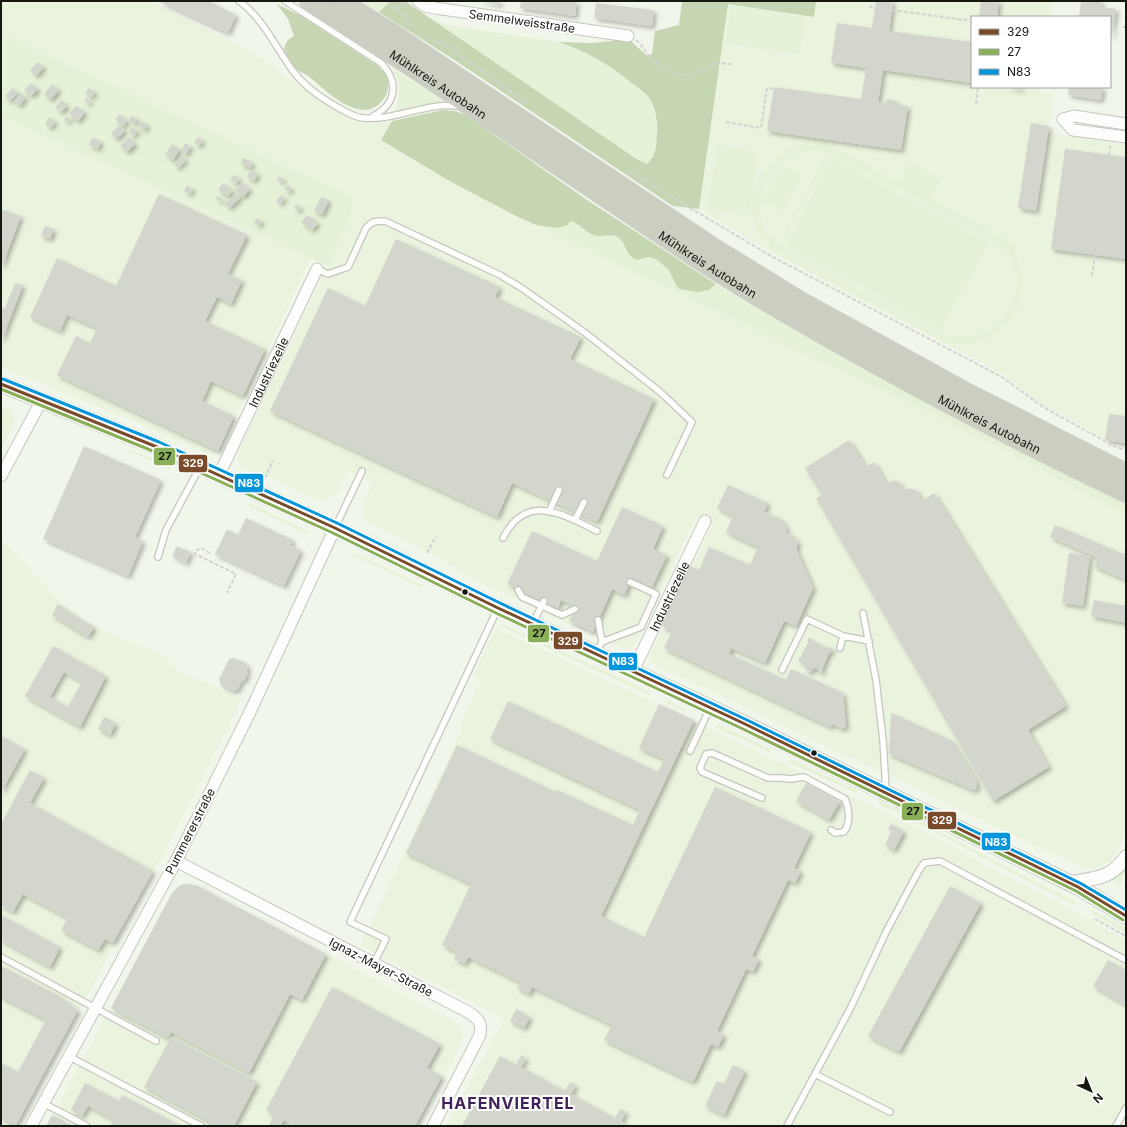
<svg xmlns="http://www.w3.org/2000/svg" width="1127" height="1127" font-family="Inter,sans-serif">
<defs>
<filter id="shadow"><feDropShadow dx="3" dy="3" stdDeviation="2" flood-color="#0004"/></filter>
</defs>
<rect width="100%" height="100%" fill="#f1f6eb"/>
<path fill="#eaf3de" d="M1,1H149L239,45L269,64L315,98L335,111L355,121L372,125L392,121L381,139L518,217L719,312L1004,449L1062,482L1126,514V831L1117,853L1112,860L1100,867L1093,869L1083,868L1072,863L652,663L649,658L651,653L712,525L696,516L637,642L632,648L625,650L479,582L420,547L370,524L364,517L362,509L372,483L348,472L335,496L324,501L317,499L279,481L239,466L237,458L239,450L351,216L338,190L1,33Z
M816,1H1052L1050,17H972V87H1040V92L1054,94L1048,133L1126,145V448L1113,443L1043,405L1031,397L1003,374L772,253L699,209L728,3L813,17Z
M1,116L311,258L220,450L217,452L213,454L205,453L143,425L1,367Z
M1,404L12,410L14,417V425L1,450Z
M1,539L15,553L54,595L68,608L95,626L121,640L160,652L170,663L180,671L241,699L190,803L17,1126H1Z
M496,628L856,798L916,828L1126,940V1126H446L504,1019L361,945L462,729L459,727L482,678L474,674Z
M183,884L196,886L450,1019L457,1025L461,1030L462,1037L461,1045L417,1126H47L172,893L175,889Z"/>
<path fill="#e6f2d7" fill-rule="evenodd" d="M360,1H391L379,12Z
M731,5L805,17L800,54L725,43Z
M428,17L447,25L559,42L581,49L613,67L644,92L652,102L657,125L656,148L653,158L647,164L635,158Z
M1,33L338,190L355,200L351,208V216L328,266L1,116Z
M392,69L446,101L395,111C399,95 402,82 392,69Z
M820,139L898,181L908,162L941,180L932,199L1018,245L1015,251L1013,250C1044,301 996,360 940,340L781,255C775,251 768,246 763,239C732,196 769,143 817,143ZM815,150L831,154L990,238C999,245 1008,253 1012,263C1030,308 987,348 943,334L785,250C779,246 773,241 769,235C762,226 759,214 760,203C762,171 784,153 815,150Z
M717,145L758,151L749,215L707,209Z
M824,156L829,159L821,173H820L784,240L782,239L817,172L816,171Z
M832,157L989,242L941,330L785,246Z
M782,165L802,175L782,212L762,201Z
M570,221L576,222L587,231L601,236L610,235L618,238L623,243L625,249L642,260L650,257L656,259L669,270L676,285L709,290L716,284L883,379L1023,453L1126,504V514L1062,482L1004,449L536,225L557,228Z
M120,447L132,450L170,466L171,470Z
M250,503L305,530L309,532L308,534L248,506Z
M354,553L422,585L421,588L354,556Z
M503,624L648,691L651,696L500,626Z
M662,701H669L686,709L687,712Z
M719,725L769,748L771,753L715,727Z
M793,760L857,790L856,793L789,762Z
M879,800L917,819L1005,866L1076,902L1075,905L1004,869L916,822L878,804Z
M1123,870L1125,871L1121,884L1110,879L1117,876Z
M1094,911L1126,928V933L1093,914Z"/>
<path fill="#c6d6b2" d="M391,1H405L635,158L647,164C657,154 656,147 657,133C658,124 656,112 652,103C649,95 640,89 633,84C610,65 588,52 559,42L591,43L622,40L631,41L647,56L652,54L655,31L679,25L682,1H816L814,17L728,4L699,209L673,206L453,59L379,12Z
M277,4L301,16L378,66C380,69 384,72 386,75C394,91 380,111 363,110C340,107 325,89 308,76C304,73 299,72 295,68C290,62 287,56 284,49C286,42 288,39 294,36L288,19Z
M443,110L455,111L466,115L587,200L716,284L709,290L698,292L679,289L676,285L669,270L656,259L650,257L636,260C624,253 627,245 619,238C611,232 603,238 594,235C584,232 580,223 570,221L568,225L557,228L536,225L518,217L453,183L381,140L392,121Z"/>
<path fill="#d2d6cd" fill-rule="evenodd" filter="url(#shadow)" d="M158,1H209L236,15L228,33Z
M478,1H500V5Z
M521,1H577L575,16L520,8Z
M876,1H893L889,31L972,42V83L883,70L878,102L886,103L887,99L897,101L896,105L908,106L901,150L767,131L774,87L861,99L866,68L831,63L837,23L872,28Z
M981,1H999L997,17H979Z
M1081,1H1102L1101,7L1116,9L1111,40L1110,17H1079Z
M596,3L654,10L652,26L594,18Z
M38,62L44,67L36,76L30,70Z
M31,83L38,89L31,96L24,90Z
M52,84L59,90L50,100L44,94Z
M1005,87H1021V90Z
M1069,87H1103L1101,100L1068,95Z
M13,88L18,93L10,101L5,96Z
M88,88L95,91L93,97L85,94Z
M21,93L26,97L19,106L14,101Z
M87,98L91,101L89,104L84,101Z
M62,100L67,106L61,112L55,107Z
M76,106L85,112L78,121L69,114Z
M120,114L127,121L123,126L115,119Z
M132,115L137,120L134,124L129,119Z
M67,116L70,119L67,123L64,120Z
M50,117L55,122L50,128L45,123Z
M142,121L148,126L144,130L138,125Z
M1031,123L1049,126L1036,211L1018,208Z
M120,125L125,131L116,139L111,133Z
M133,127L138,132L133,136L129,131Z
M129,137L135,144L127,152L120,145Z
M198,137L203,141L199,146L194,142Z
M92,138L101,141L98,149L89,145Z
M185,143L191,146L186,154L181,151Z
M172,144L180,149L173,160L165,155Z
M1065,149L1126,157V259L1051,249Z
M183,156L186,159L178,168L174,165Z
M243,158L253,163L250,168L241,164Z
M251,169L258,174L254,181L247,177Z
M234,175L240,179L236,184L230,179Z
M279,176L284,179L282,182L277,180Z
M242,182L250,189L243,197L235,190Z
M223,183L233,190L228,196L218,190Z
M187,185L193,189L190,194L184,191Z
M288,185L292,188L289,192L284,189Z
M236,193L240,198L229,208L225,204Z
M159,194L247,235L228,274L242,280L231,304L217,297L205,321L265,349L243,396L211,381L205,394L202,401L234,416L218,451L57,375L76,336L90,343L97,328L67,315L60,331L30,317L57,258L116,286Z
M281,195L285,198L280,204L276,201Z
M217,196L223,200L221,202L216,199Z
M321,197L329,200L322,215L314,211Z
M297,204L301,207L298,211L294,208Z
M1,209L21,216L1,269Z
M307,215L318,223L312,230L301,222Z
M257,218L262,221L259,226L254,222Z
M45,226L54,229L50,239L41,236Z
M396,239L500,287L495,297L581,337L570,359L654,399L597,522L512,483L497,517L270,411L328,288L365,306Z
M15,283L23,285L1,342V308H5Z
M1109,414L1126,416L1125,443L1105,440Z
M849,440L866,467L874,462L887,484L895,480L899,482L903,488L907,489H914L917,491L922,501L934,493L1066,706L1028,730L1049,767L993,801L816,498L822,495L805,468Z
M84,446L161,480L135,537L143,541L128,576L43,539Z
M728,485L768,503L764,512L781,519L787,529L786,532L792,535L799,543L796,548L813,588L796,626L784,621L765,663L731,648L729,654L786,680L791,669L843,693L846,726L842,729L832,724L830,727L664,648L672,631L662,626L690,566L699,570L709,547L750,565L758,547L726,532L733,516L717,508Z
M622,507L663,526L653,549L667,555L652,587L632,578L624,595L612,589L593,632L569,621L576,607L561,600L558,608L507,584L532,531L597,561Z
M246,518L293,540L290,545L301,550L284,586L215,554L227,529L238,535Z
M1055,525L1126,555V580L1094,566L1098,558L1050,537Z
M177,546L191,552L186,563L172,556Z
M1069,553L1090,556L1083,606L1062,603Z
M1094,600L1126,606V623L1091,616Z
M58,604L72,614L94,627L88,637L52,615Z
M808,638H810L813,641L828,648L830,647L832,648L833,650L829,653L823,667L822,672L820,673L818,669L813,668L812,671L810,672L806,670L805,668L806,665L803,662H799V658L801,657V656L808,643Z
M53,646L106,676L80,727L25,696ZM64,672L82,682L68,707L50,697Z
M234,658L246,663L248,668L246,672L248,673L244,681L242,680L238,689L233,691L221,685L219,679L229,659Z
M508,701L658,772L664,759L639,748L659,704L694,720L601,916L644,937L715,787L811,832L794,868L801,871L795,883L788,880L752,956L759,959L753,972L746,969L717,1031L724,1035L718,1047L711,1044L693,1082L604,1040L612,1025L532,987L529,994L517,988L520,982L468,957L465,964L454,959L457,952L442,945L471,884L406,853L457,745L556,792L557,790L633,825L640,810L490,739Z
M891,713L951,740L977,782V787L976,789L973,790L889,754Z
M104,717L116,723L110,735L98,729Z
M1,736L25,749L1,792Z
M30,770L44,778L30,803L153,871L113,943L105,939L98,950L61,930L68,918L23,894L13,912L1,905V824Z
M806,783L840,801L829,820L796,801Z
M891,824L904,831L894,850L885,845L892,831L888,829Z
M183,884L196,885L326,954L302,1000L290,994L249,1073L171,1032L168,1038L111,1008L172,893L178,887Z
M950,886L981,903L899,1052L868,1036Z
M1,915L60,947L50,967L1,940Z
M1108,960L1126,970V1005L1093,986Z
M1,966L59,996L78,1010L16,1125L1,1118V1063L18,1072L46,1020L1,997Z
M332,987L440,1044L427,1068L442,1076L415,1126H295L284,1120L280,1126L269,1125L274,1115L266,1110Z
M516,1009L530,1017L524,1028L510,1021Z
M171,1037L257,1082L234,1126H218L144,1087Z
M521,1055L526,1058L521,1067L565,1091L570,1082L576,1085L571,1094L615,1118L620,1109L626,1112L621,1121L630,1126H462L500,1056L516,1065Z
M733,1065L745,1071L724,1115L705,1106L717,1081L724,1084Z
M85,1083L119,1101L122,1095L181,1126H111L114,1120L88,1106L82,1116L71,1110Z
M52,1115L72,1126H46Z"/>
<g fill="none" stroke-linecap="round" stroke-linejoin="round">
<g stroke="#c3c7be" stroke-width="8">
<path id="service" d="M239,1C263,18 276,48 293,71C303,85 317,95 332,104C341,109 352,117 363,118C395,121 426,102 459,106
M285,1L381,63C399,81 397,104 373,116
M317,269L328,274L348,267L366,228C372,221 376,221 385,221L500,275L520,287L584,332L659,391L692,422L667,475
M549,512L559,490
M575,520L584,502
M335,528L362,471
M503,538C526,492 563,514 597,531
M158,557L166,530L200,467
M518,590L522,597L562,615L575,609
M863,613L876,680L883,740L886,791
M533,623L544,601
M602,642L641,627L656,594L630,582
M840,648L843,636
M596,653L602,642L598,620
M782,670L807,619L843,636L869,641
M690,751L710,708
M762,798L702,772L700,768L706,754L712,753L768,778H782L790,779L804,777L845,799C849,808 851,823 844,832L835,833L831,830
M1,957L156,1041
M374,963L386,939L350,922L498,608
M68,1056L201,1126
M815,1074L890,1112
M43,1103L87,1126
M787,1126L850,1009L887,930L918,872L924,863L940,861L1126,960
M1116,1126L1126,1108"/>
</g>
<g stroke="#c3c7be" stroke-width="13">
<g id="minor">
<path d="M418,1L425,6L435,8L628,36"/>
<path d="M1063,119L1073,130L1126,137"/>
<path d="M1063,119L1074,116L1126,124"/>
<path id="s1" d="M219,475L317,269"/>
<path d="M1,476L42,400"/>
<path id="s2" d="M633,671L705,521"/>
<path d="M176,861L468,1012C479,1019 482,1022 480,1035L433,1126"/>
<path d="M31,1126L176,861L250,712L335,528"/>
</g>
</g>
<g stroke="#c3c7be" stroke-width="15">
<path id="tertiary" d="M1068,883C1094,878 1110,880 1126,857"/>
</g>
<g stroke="#c3c7be" stroke-width="17">
<path id="secondary" d="M1,384L157,447L335,528L498,608L745,724L1078,887L1126,916"/>
</g>
<g stroke="#d0d2cd" stroke-width="22">
<g id="motorway">
<path id="s3" d="M310,1C419,68 523,142 630,213C667,238 704,263 742,286C866,361 995,429 1126,492"/>
<path d="M339,1L389,32L711,247L802,303L962,391L1126,474"/>
</g>
</g>
<path stroke="#d2d3d0" stroke-width="2" stroke-dasharray="4 2" stroke-linecap="butt" d="M388,1L397,9
M406,1L397,9L411,26
M869,6L875,8
M892,10L972,21
M637,27L638,24
M1123,27H1126
M429,39L445,44L528,105
M636,40C643,46 647,55 653,60C663,69 676,74 688,76C708,67 711,60 734,65
M976,104L978,87
M726,122L761,128L767,88L774,89
M1109,155L1110,146
M628,171L771,256L1002,377L1043,407L1112,445L1126,451
M1092,276L1095,255
M265,478L273,460
M210,553L201,548L195,551V554L236,574L227,593
M427,553L436,536
M1095,919L1126,936"/>
<use href="#service" stroke="#fdfefc" stroke-width="5.5"/>
<use href="#minor" stroke="#fdfefc" stroke-width="11"/>
<use href="#tertiary" stroke="#fdfefc" stroke-width="13"/>
<use href="#secondary" stroke="#fdfefc" stroke-width="15"/>
<use href="#motorway" stroke="#cacfc1" stroke-width="20"/>
<g stroke="#fff" stroke-width="6">
<path id="bus-1" d="M1,384L157,447L335,528L498,608L745,724L1078,887L1126,916"/>
</g>
<g stroke="#fff" stroke-width="6">
<path id="bus-2" d="M1,389L155,452L333,533L496,613L743,729L1076,891L1123,920"/>
</g>
<g stroke="#fff" stroke-width="6">
<path id="bus-3" d="M3,379L159,442L337,523L500,603L747,720L1080,883L1126,910"/>
</g>
<use href="#bus-1" stroke="#7a4b2a" stroke-width="3"/>
<use href="#bus-2" stroke="#8aaf59" stroke-width="3"/>
<use href="#bus-3" stroke="#0595da" stroke-width="3"/>
</g>
<g fill="#151810" stroke="#fff" stroke-width="1.5">
<circle cx="465" cy="592" r="3.5"/>
<circle cx="814" cy="753" r="3.5"/>
</g>
<g text-anchor="middle" dominant-baseline="central" stroke-width="4" stroke-linejoin="round" paint-order="stroke">
<g font-size="12" fill="#151810" stroke="#fff">
<text transform="translate(522 21) rotate(8)">Semmelweisstraße</text>
<text stroke="none"><textPath href="#s3" startOffset="153">Mühlkreis Autobahn</textPath></text>
<text stroke="none"><textPath href="#s3" startOffset="477">Mühlkreis Autobahn</textPath></text>
<text stroke="none"><textPath href="#s1" startOffset="114">Industriezeile</textPath></text>
<text stroke="none"><textPath href="#s3" startOffset="801">Mühlkreis Autobahn</textPath></text>
<text stroke="none"><textPath href="#s2" startOffset="83">Industriezeile</textPath></text>
<text transform="translate(190 831) rotate(-63)">Pummererstraße</text>
<text transform="translate(381 967) rotate(27)">Ignaz-Mayer-Straße</text>
</g>
<g font-size="16" font-weight="bold" letter-spacing="1" fill="#41225a" stroke="#fff">
<text x="508" y="1103">HAFENVIERTEL</text>
</g>
</g>
<g stroke="#fff" stroke-width="1.5">
<rect x="153" y="447" width="23" height="19" rx="4" fill="#8aaf59"/>
<rect x="178" y="454" width="30" height="19" rx="4" fill="#7a4b2a"/>
<rect x="234" y="473" width="30" height="20" rx="4" fill="#0595da"/>
<rect x="527" y="624" width="23" height="19" rx="4" fill="#8aaf59"/>
<rect x="553" y="631" width="30" height="19" rx="4" fill="#7a4b2a"/>
<rect x="608" y="652" width="30" height="19" rx="4" fill="#0595da"/>
<rect x="901" y="802" width="23" height="19" rx="4" fill="#8aaf59"/>
<rect x="927" y="811" width="30" height="19" rx="4" fill="#7a4b2a"/>
<rect x="981" y="832" width="30" height="19" rx="4" fill="#0595da"/>
</g>
<g font-size="11" text-anchor="middle" font-weight="bold" fill="#fff">
<text x="193" y="467">329</text>
<text x="249" y="487">N83</text>
<text x="568" y="645">329</text>
<text x="623" y="665">N83</text>
<text x="942" y="824">329</text>
<text x="996" y="846">N83</text>
</g>
<g font-size="11" text-anchor="middle" font-weight="bold" fill="#111">
<text x="165" y="460">27</text>
<text x="539" y="637">27</text>
<text x="913" y="815">27</text>
</g>
<rect width="1127" height="1127" fill="none" stroke="#151810" stroke-width="4"/>
<rect x="971" y="16" width="140" height="72" fill="#ffffff" stroke="#a1a39f"/>
<rect x="979" y="29" width="20" height="6" fill="#7a4b2a" stroke="#a1a39f"/>
<text x="1007" y="36" font-size="12" fill="#151810">329</text>
<rect x="979" y="49" width="20" height="6" fill="#8aaf59" stroke="#a1a39f"/>
<text x="1007" y="56" font-size="12" fill="#151810">27</text>
<rect x="979" y="69" width="20" height="6" fill="#0595da" stroke="#a1a39f"/>
<text x="1007" y="76" font-size="12" fill="#151810">N83</text>
<g transform="translate(1091 1091) rotate(136)" stroke="#ffffff" stroke-width="3" paint-order="stroke">
<path d="M0-3L7 15L0 10L-7 15Z" fill="#151810"/>
<text y="-6" font-size="11" font-weight="bold" text-anchor="middle" fill="#151810">N</text>
</g>
</svg>
